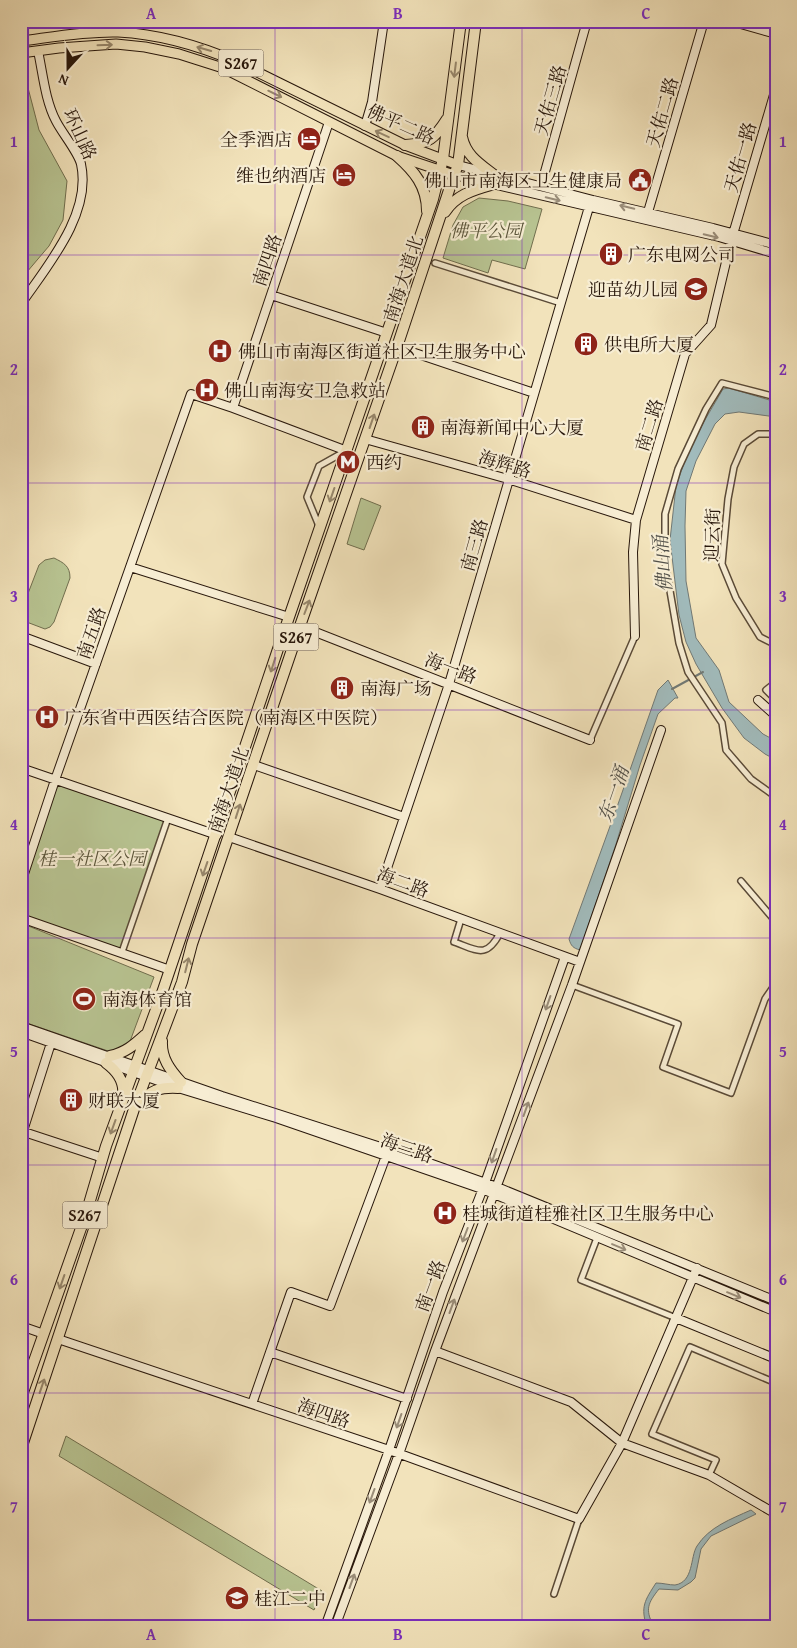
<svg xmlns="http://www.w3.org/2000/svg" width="797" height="1648" font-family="'Gentium Book Plus','Noto Serif SC',serif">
<rect width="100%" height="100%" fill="#f2e3bb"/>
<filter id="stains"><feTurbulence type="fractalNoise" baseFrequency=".004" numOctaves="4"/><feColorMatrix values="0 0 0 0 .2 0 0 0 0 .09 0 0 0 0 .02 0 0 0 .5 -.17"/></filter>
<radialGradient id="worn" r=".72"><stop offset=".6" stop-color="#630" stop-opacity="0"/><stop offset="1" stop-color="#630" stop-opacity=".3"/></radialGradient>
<path fill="#b8c492" stroke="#706e4e" d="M21,61L39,130L67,181L63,220L49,246L21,279Z
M479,198L508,201L542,209L525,269L492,260L488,273L443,258L453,225L463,207Z
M361,498L381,506L364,550L347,544Z
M54,558C64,563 70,566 70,578L54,622L50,627L45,629L24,621L22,616V609L39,565L45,560Z
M55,780L168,818L122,952L21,918V883Z
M21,923L154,977L129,1044L111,1052L21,1021Z
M66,1436L322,1591L314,1610L59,1456Z"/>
<path fill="#a1bbbc" stroke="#717975" d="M729,388L776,402V417L739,412L725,414L715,424L696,461L686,491L685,526L686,581L696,638L719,670L729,702L763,734L776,741V760L765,754L744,738L722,708L696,664L686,642L679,615L670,540L676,486L688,452L706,418L723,389Z
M668,680L678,698H675L658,714L640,765L616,844L580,950C573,948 571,946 569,939L617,807L658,690Z
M751,1510L756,1514L711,1536L701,1549L695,1578L691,1582L678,1590L659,1589C648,1603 645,1609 653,1625L659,1627H647C640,1607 645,1600 656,1583C663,1583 669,1585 675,1585C694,1582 690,1557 697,1546C709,1527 731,1519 751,1510Z"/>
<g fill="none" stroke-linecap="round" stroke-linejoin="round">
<path stroke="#717975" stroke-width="2" d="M672,689L703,672"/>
<g stroke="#5a4a37" stroke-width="8">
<path id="street" d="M435,263L561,303
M776,397L722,383L706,409L678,469L665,514V562L679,643L688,672L722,723L726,750L751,779L776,797
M776,434H758L744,444L734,467L728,499L722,564L736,598L760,637L776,645
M319,526L307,497L319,466L344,452
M776,682L766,690L776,700
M590,740L635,636
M741,881L776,922
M461,919L454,942L457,943C478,951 487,958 500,933
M122,952L168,818
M572,985L678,1024L663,1067L731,1093L765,999L776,983
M597,1238L581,1280L676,1318
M709,1475L716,1460L652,1434L690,1347L776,1383
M554,1594L579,1519"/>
</g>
<g stroke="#28170b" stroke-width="10">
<path id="secondary" d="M730,21L776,34
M365,126L372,102L384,21
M458,165L593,200L713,228L776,245
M454,175L719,237L776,254
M541,186L587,21
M648,212L704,21
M271,295L387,333
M21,304C47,266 92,214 81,164C78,152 62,133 56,121C45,100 43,74 38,51
M397,347L534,393
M233,408L329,122
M365,439L508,479L636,520
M130,567L289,617
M300,626L590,740
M21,636L96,664
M635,636L633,552L636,520L685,354L711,325L731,241L776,88
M758,700L776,716
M254,765L404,817
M21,768L217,835
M229,837L380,889L580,962
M21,883L55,780L191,394L233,408L347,451
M380,889L449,684L589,207
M21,918L170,970
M21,1026L222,1096L418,1159L497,1187L776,1301
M21,1032L178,1088L276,1118L482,1189L776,1312
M21,1131L103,1158
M23,1131L51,1043
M676,1318L776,1359
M21,1326L44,1334
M58,1339L389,1450L579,1519L622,1443L697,1268
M435,1351L571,1402L622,1443L709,1475L776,1514
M270,1352L407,1399
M252,1404L291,1292L330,1306L386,1156
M325,1627L389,1450L443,1292L485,1183L565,957
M335,1627L399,1454L435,1351L572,985L661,730"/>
</g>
<g stroke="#28170b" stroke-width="11">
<path id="primary" d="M21,41C53,37 86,31 118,32C158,34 200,46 237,62L405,145L458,165
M21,53L59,48L116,44L145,47L179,54L223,68L397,156L454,175"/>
</g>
<g stroke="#28170b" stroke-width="12">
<path id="highway" d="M462,137C466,156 480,164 494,175
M405,145C429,144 435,138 447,119
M397,156C414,171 427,186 427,211
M445,212C456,195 473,190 491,185
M162,1041C161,1058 170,1070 181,1082
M110,1056C125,1053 134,1045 145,1035
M106,1063C117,1071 125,1082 123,1096
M138,1105C150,1090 160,1087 178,1088
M21,1398L86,1214L106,1146L162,993L278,649L433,199L443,159L461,21
M21,1449L134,1109L182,982L192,944L300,626L397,347L454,175L458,165L476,21"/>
</g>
<use href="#street" stroke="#f7edd3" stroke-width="5"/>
<use href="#secondary" stroke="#f7edd3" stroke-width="8"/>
<use href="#primary" stroke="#f2e3bb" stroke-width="9"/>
<use href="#highway" stroke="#f2e3bb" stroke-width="10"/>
</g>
<defs><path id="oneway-shaft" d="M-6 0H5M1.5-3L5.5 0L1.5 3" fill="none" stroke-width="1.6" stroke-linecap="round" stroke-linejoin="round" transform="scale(1.25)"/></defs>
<g stroke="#97876c">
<use href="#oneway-shaft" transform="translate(105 45) rotate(-2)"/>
<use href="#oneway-shaft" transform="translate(204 49) rotate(-164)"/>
<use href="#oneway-shaft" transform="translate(455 70) rotate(97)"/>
<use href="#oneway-shaft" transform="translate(275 94) rotate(26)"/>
<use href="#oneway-shaft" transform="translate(382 134) rotate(-155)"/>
<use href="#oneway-shaft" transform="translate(372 421) rotate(-71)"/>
<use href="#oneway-shaft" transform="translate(332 495) rotate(109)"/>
<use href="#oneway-shaft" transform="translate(307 607) rotate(-69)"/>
<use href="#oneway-shaft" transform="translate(273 665) rotate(108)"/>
<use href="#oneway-shaft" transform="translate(238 811) rotate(-72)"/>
<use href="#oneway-shaft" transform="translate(205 869) rotate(109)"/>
<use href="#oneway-shaft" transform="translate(187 965) rotate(-76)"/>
<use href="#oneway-shaft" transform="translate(113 1127) rotate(110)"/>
<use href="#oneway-shaft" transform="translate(62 1282) rotate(109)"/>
<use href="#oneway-shaft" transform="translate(42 1386) rotate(-71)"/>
</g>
<g stroke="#9a8d79">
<use href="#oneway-shaft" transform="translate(553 199) rotate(13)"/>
<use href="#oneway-shaft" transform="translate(627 207) rotate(-167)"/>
<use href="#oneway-shaft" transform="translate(711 236) rotate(13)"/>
<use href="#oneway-shaft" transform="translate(548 1003) rotate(109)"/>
<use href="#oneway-shaft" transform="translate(526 1109) rotate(-70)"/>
<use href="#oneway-shaft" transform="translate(494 1156) rotate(109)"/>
<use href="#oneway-shaft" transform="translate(465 1235) rotate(111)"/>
<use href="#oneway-shaft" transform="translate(619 1247) rotate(23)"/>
<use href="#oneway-shaft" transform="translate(734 1295) rotate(22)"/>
<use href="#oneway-shaft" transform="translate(452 1306) rotate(-70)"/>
<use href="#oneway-shaft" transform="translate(399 1421) rotate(109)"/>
<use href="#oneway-shaft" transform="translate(372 1496) rotate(110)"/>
<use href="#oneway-shaft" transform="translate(352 1581) rotate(-70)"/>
</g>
<path fill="none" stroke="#7b2cbf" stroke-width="1" stroke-opacity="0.55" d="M275,21V1627M522,21V1627M21,255H776M21,483H776M21,710H776M21,938H776M21,1165H776M21,1393H776"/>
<defs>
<g id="hotel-disc" transform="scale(1.25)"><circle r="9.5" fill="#8f2418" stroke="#f7edd3"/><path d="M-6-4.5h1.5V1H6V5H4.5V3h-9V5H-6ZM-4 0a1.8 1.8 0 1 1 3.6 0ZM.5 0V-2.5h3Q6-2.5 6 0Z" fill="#fff"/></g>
<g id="civic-disc" transform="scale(1.25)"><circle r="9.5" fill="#8f2418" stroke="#f7edd3"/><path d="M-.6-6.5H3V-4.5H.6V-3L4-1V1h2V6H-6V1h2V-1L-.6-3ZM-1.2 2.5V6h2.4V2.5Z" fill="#fff"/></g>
<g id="building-disc" transform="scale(1.25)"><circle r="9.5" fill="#8f2418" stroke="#f7edd3"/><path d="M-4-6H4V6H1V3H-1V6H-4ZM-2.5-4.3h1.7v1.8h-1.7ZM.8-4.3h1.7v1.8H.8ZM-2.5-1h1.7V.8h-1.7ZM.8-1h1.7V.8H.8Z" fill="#fff"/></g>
<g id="school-disc" transform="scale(1.25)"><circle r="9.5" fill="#8f2418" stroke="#f7edd3"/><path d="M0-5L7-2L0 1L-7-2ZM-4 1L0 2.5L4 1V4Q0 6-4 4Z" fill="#fff"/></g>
<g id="hospital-disc" transform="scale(1.25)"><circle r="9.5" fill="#8f2418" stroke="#f7edd3"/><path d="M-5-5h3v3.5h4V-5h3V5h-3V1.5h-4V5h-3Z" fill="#fff"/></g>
<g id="metro-disc" transform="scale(1.25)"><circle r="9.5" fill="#8f2418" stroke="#f7edd3"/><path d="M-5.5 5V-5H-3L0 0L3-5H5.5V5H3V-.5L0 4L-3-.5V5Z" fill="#fff"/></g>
<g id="stadium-disc" transform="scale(1.25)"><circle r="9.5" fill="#8f2418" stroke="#f7edd3"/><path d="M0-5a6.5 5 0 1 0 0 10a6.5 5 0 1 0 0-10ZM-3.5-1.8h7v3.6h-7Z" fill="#fff"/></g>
</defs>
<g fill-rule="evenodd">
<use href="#hotel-disc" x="309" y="139"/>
<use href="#hotel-disc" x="344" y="175"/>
<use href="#civic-disc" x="640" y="180"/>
<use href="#building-disc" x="611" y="254"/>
<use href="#school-disc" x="696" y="289"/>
<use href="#building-disc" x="586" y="344"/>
<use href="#hospital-disc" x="220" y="351"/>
<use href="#hospital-disc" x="207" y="390"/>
<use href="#building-disc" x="423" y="427"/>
<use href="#metro-disc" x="348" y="462"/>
<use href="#building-disc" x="342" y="688"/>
<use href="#hospital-disc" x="47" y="717"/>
<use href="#stadium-disc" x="84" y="999"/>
<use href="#building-disc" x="71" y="1100"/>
<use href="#hospital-disc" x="445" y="1213"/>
<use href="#school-disc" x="237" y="1598"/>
</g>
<g text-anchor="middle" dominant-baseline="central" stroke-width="4.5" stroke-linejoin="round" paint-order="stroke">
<g fill="#f7edd3" stroke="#665747" stroke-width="1">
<rect x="218.5" y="49.5" width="45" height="27" rx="4"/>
<rect x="273.5" y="623.5" width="45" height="27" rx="4"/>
<rect x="62.5" y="1201.5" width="45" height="27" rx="4"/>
</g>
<g font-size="16" font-weight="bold" fill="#28170b">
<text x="241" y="63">S267</text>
<text x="296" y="637">S267</text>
<text x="85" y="1215">S267</text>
</g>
<g font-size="18" fill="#28170b" stroke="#f7edd3">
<text transform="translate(550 100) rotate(-74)">天佑三路</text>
<text transform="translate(662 112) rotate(-74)">天佑二路</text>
<text transform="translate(401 124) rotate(24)">佛平二路</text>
<text transform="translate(80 134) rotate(65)">环山路</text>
<text transform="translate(740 157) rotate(-74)">天佑一路</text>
<text transform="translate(267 260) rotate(-71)">南四路</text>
<text transform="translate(403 279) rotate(-72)">南海大道北</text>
<text transform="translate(649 425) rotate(-73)">南二路</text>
<text transform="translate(505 464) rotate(17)">海辉路</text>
<text transform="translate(712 535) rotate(-88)">迎云街</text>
<text transform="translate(474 545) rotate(-74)">南三路</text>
<text transform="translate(91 633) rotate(-71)">南五路</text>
<text transform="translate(451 668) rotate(21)">海一路</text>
<text transform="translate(228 790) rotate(-71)">南海大道北</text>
<text transform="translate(403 882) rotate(20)">海二路</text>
<text transform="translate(407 1148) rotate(19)">海三路</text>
<text transform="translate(430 1286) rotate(-70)">南一路</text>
<text transform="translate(324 1413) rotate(19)">海四路</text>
</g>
<g font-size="18" fill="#28170b" stroke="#f7edd3" text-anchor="start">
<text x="292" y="139" text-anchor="end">全季酒店</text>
<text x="326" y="175" text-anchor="end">维也纳酒店</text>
<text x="622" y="180" text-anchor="end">佛山市南海区卫生健康局</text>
<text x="628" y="254">广东电网公司</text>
<text x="678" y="289" text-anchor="end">迎苗幼儿园</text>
<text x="604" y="344">供电所大厦</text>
<text x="238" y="351">佛山市南海区街道社区卫生服务中心</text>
<text x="224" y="390">佛山南海安卫急救站</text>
<text x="440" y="427">南海新闻中心大厦</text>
<text x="366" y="462">西约</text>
<text x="360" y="688">南海广场</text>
<text x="64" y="717">广东省中西医结合医院（南海区中医院）</text>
<text x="102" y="999">南海体育馆</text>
<text x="88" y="1100">财联大厦</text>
<text x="462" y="1213">桂城街道桂雅社区卫生服务中心</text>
<text x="254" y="1598">桂江二中</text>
</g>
<g font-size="18" font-style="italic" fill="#5a543a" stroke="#f7edd3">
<text x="486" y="230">佛平公园</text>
<text x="92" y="858">桂一社区公园</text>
</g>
<g font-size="19" font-style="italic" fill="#525049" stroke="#f7edd3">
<text transform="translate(662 564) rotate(-95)">佛山涌</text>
<text transform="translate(613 794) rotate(-71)">东一涌</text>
</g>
</g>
<rect width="797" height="1648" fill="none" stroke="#f2e3bb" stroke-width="55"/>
<g transform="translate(68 68) rotate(201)" stroke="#f7edd3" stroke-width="4" paint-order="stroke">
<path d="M0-4L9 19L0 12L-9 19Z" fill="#28170b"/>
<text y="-8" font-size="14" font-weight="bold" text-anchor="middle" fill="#28170b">N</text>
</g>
<rect x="28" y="28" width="742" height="1592" fill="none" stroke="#7b2cbf" stroke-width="2"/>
<g font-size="16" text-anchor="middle" font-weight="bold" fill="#7b2cbf">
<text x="151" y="19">A</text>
<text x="398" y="19">B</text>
<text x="646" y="19">C</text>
<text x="14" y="147">1</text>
<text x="783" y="147">1</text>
<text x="14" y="375">2</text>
<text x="783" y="375">2</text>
<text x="14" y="602">3</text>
<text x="783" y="602">3</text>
<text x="14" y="830">4</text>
<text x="783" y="830">4</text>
<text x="14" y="1057">5</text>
<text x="783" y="1057">5</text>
<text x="14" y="1285">6</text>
<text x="783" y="1285">6</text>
<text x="14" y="1512">7</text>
<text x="783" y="1512">7</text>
<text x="151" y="1640">A</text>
<text x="398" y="1640">B</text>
<text x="646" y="1640">C</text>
</g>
<rect width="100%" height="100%" filter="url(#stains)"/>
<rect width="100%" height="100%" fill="url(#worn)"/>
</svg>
